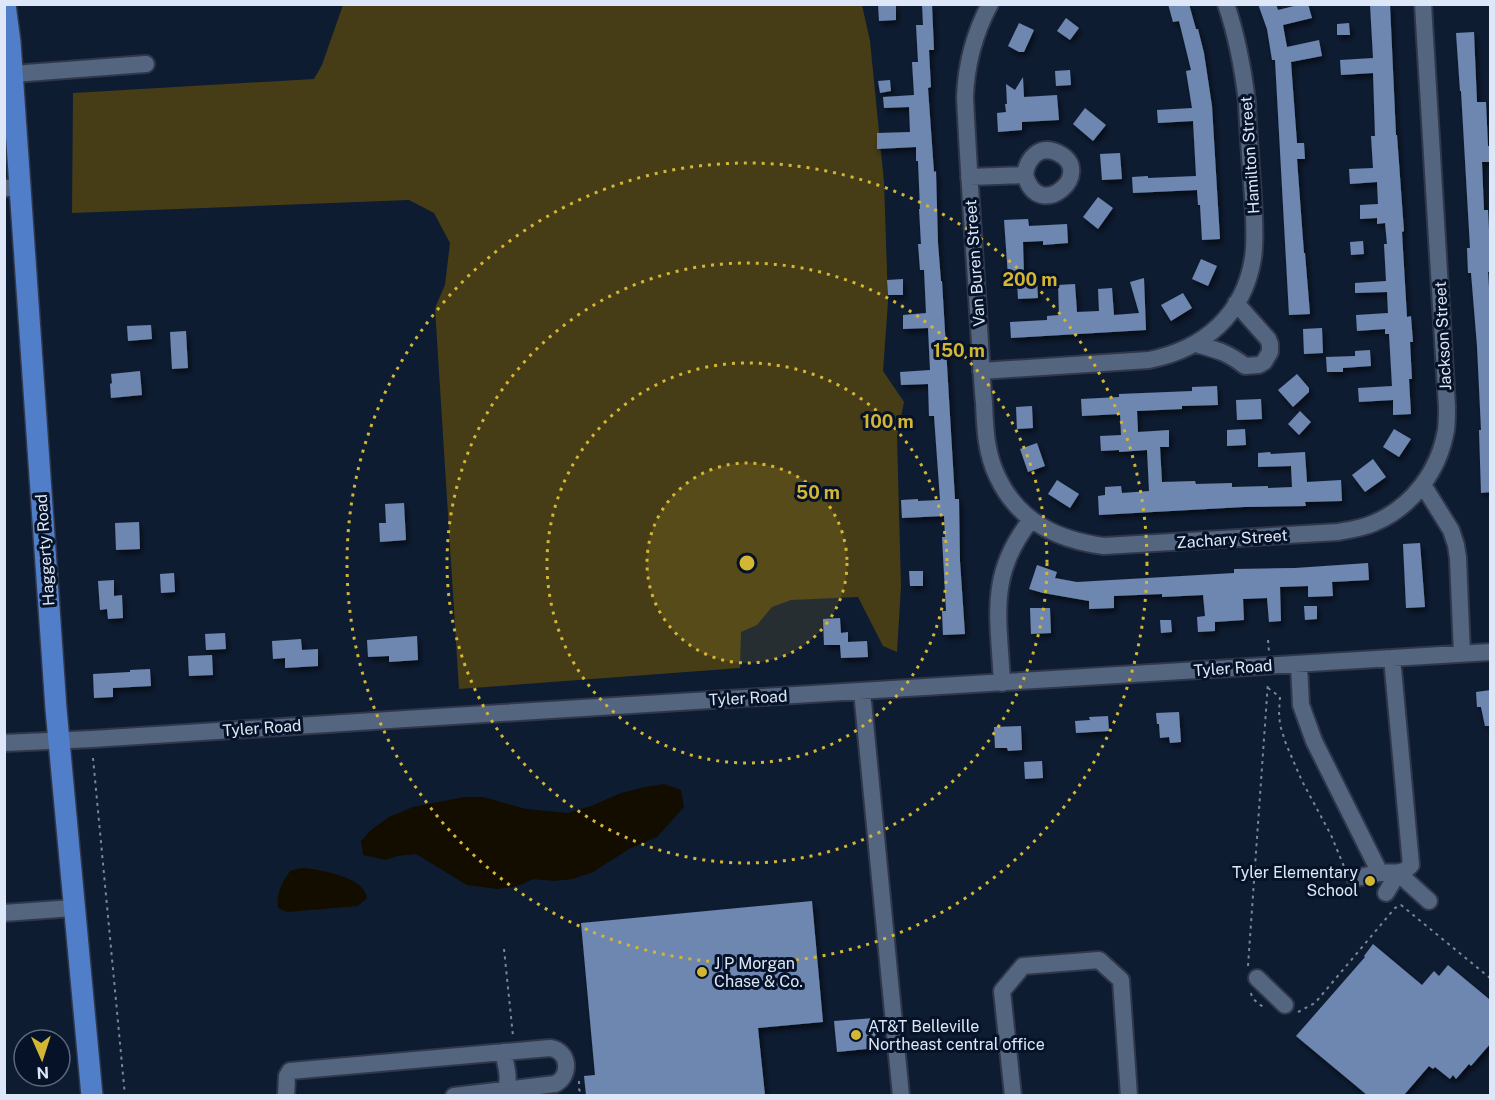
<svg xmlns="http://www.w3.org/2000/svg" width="1495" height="1100" font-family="'Public Sans',sans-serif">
<defs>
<filter id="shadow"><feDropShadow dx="2.5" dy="4" stdDeviation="3" flood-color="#0009"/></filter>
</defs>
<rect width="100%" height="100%" fill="#0e1c32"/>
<path fill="#463d17" d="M343,5H862L870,41L884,182L888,302L883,371L904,402L897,436L901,586L897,652L883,646L858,597L791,600L772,607L757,625L741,632L740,668L459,689L435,308L445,285L450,243L434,213L409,200L72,213L73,93L314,79L322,65Z"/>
<path fill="#130d00" d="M664,784L681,790L684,807L657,837L629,849L593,872L572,879L554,881L533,879L518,886L497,889L467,885L416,854L397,856L386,860L363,855L361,841L371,830L389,817L413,807L464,797H483L526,809L568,813L591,806L621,793L645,787Z
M301,868C318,869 352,875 363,889C364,890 367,896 367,898L358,906L287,912L278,908C276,893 282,883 290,871Z"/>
<path fill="#6d87b1" filter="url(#shadow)" d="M878,4H896V20L879,21Z
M922,4H932L934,50H929L931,87L928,88L934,172L936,171L938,243L941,281H942L955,499H959L960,561L965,634L943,635L942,611H946L942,537H945L944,516L902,518L901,500L918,499V501L940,500L934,416H929L928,384L901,385L900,372L930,370L928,328L903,329V315L926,313L924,270H920L918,244H921L919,209H920L918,161H916V147L877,149V133L910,132L909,107L884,108L883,97L914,95L912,62H918L916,25H923Z
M1168,4H1189L1196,29H1198L1204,53L1212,106L1220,239L1202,240L1200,205H1198L1197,190L1133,193L1132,177L1148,176V178L1196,176L1193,121L1158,123L1157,110L1192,108L1186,71L1191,70L1179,21L1173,22Z
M1258,4H1276L1278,10L1302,4H1308L1312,18L1283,25L1287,47L1319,40L1322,56L1291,62L1297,143H1304L1305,159H1297L1304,253H1305L1310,314L1289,315L1275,60H1272L1267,29Z
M1370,4H1390L1396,135H1397L1404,231L1402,232L1407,317L1411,316L1413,342H1410L1412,379H1409L1411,414L1393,415V400L1359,402L1358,388L1392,386L1389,334H1385V329L1357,331L1356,315L1388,313L1387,292L1355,293V283L1386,281L1384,244H1387L1385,223L1377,224V218L1360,219V205L1378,204L1377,182L1350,184L1349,169L1373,168L1371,136H1375L1373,73L1341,75L1340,60L1373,58Z
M1066,18L1079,28L1070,40L1057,31Z
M1019,23L1034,30L1024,52H1019L1008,46Z
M1349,23L1350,35H1337V24Z
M1474,32L1477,102H1486L1488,146H1490L1491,159V162H1482L1484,210H1488L1491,269V272H1488L1491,319V492L1481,493L1479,430H1481L1477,346L1471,273H1468L1467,248H1470L1461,91H1460L1456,33Z
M1070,70L1071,85L1056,86L1055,71Z
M1023,77L1024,97L1057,95L1059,120L1022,122V130L998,132L997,113L1006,112L1005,104H1007L1006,84L1015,90Z
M890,80L891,91L880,93L878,81Z
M1085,108L1106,125L1093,141L1073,124Z
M1120,153L1122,179L1102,180L1100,154Z
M1098,197L1113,208L1098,229L1083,217Z
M1028,219L1029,226L1067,224L1068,243L1043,245V241L1023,242L1024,275L1008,276L1004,220Z
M1363,241L1364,254L1351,255L1350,242Z
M1201,259L1217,266L1208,286L1192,279Z
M1144,278L1146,330L1011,338L1010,322L1047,320V316L1059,315L1058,285L1075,284L1077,312L1099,311L1098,289L1112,288L1114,315L1139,313L1130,282Z
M903,279V295H888L887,280Z
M1037,281L1038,298L1018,299L1017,282Z
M1183,293L1192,308L1171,321L1161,305Z
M151,325L152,339L128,341L127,326Z
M1322,328L1323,353L1304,354L1303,329Z
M186,331L188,368L172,369L170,332Z
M1370,350L1371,366L1343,368V372H1327L1326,357L1355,356V351Z
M140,371L142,395L111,398L110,384L112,383L111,374Z
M1297,374L1309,388V392L1293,407L1278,390Z
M1217,386L1218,405L1182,406V409L1137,411L1138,432L1169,430V447H1160L1162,482L1195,481L1196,484L1232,483V487L1268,486V488L1292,487L1291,466L1258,467V453L1270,452L1271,454L1305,452L1307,482L1341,480L1342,501L1305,502L1306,506L1244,507L1099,515L1098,496L1105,495V487L1121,486L1122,493L1149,491L1147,450L1119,452V450L1101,451L1100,436L1121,435L1120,414L1082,416L1081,399L1119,397V394L1192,391V387Z
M1261,399L1262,419L1237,420L1236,400Z
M1032,406L1033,428L1017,429L1016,407Z
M1300,411L1311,422L1299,435L1288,424Z
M1245,429L1246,445L1227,446V430Z
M1394,429L1411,439L1399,457L1383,447Z
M1037,443L1045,466L1028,472L1020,449Z
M1373,459L1386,477L1365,492L1352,475Z
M1057,480L1079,494L1070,508L1048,494Z
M404,503L406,540L380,542L379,523H386L385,504Z
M139,522L140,549L116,550L115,523Z
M1420,543L1425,607L1406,608L1403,544Z
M1368,563L1369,580L1332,582L1333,596L1308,597V586L1280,587L1281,621L1269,622L1267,598L1243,599L1244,620L1215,622V631L1198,632L1197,617L1205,616L1203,595L1162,597V594L1114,596V608L1089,609V601L1043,593L1029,589L1037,565L1057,572L1055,578L1077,582L1234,573V569L1295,568Z
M909,571H923V586H910Z
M174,573L175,592L161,593L160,574Z
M114,580V596L122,595L123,618L108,619L107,609L100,610L98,581Z
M1304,606H1317V619L1305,620Z
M1030,608H1050L1051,633L1031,634Z
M840,618L841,633L848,632V642L867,641L868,657L841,658L840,645H824L823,619Z
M1160,620H1171L1172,632L1161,633Z
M225,633L226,649L206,650L205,634Z
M417,636L418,660L389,662V656L368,657L367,640Z
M301,639L302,650L318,649V666L285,668V658L273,659L272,641Z
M212,655L213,675L189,676L188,656Z
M150,669L151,686L113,688V697L94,698L93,674L130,672V670Z
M1491,690V726H1485L1481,707H1477L1476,692Z
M1179,712L1181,742L1170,743L1169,737L1160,738L1159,724H1157L1156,713Z
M1108,716L1109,731L1076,733L1075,721L1090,720L1089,717Z
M1021,726L1022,750L1008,751L1007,748H995L994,727Z
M1042,761L1043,778L1025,779L1024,762Z
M812,901L823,1022L758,1028L765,1095H586L584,1076L595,1075L581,923Z
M1373,944L1422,985L1434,971L1439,976L1448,965L1489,999L1491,1043L1471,1066L1469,1064L1456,1079L1453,1075L1450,1079L1435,1067L1433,1069L1429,1066L1404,1095H1367L1296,1036L1365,957L1364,956Z
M875,1018L877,1048L837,1052L834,1021Z"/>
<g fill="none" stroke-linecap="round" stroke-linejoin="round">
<g stroke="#31374a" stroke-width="20">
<path id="minor" d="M990,4C974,34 966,64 965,98C969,180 975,261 980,343C981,363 982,383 984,403C985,429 986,454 998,478C1019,522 1058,540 1104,546L1338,532C1350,530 1363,528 1374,523C1412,507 1439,471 1446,430C1447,423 1447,414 1447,407L1423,4
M13,74L146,64
M969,177L1025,175C1039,224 1097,172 1058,153C1040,144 1027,158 1025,175
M4,188H21
M1196,344C1217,350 1227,352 1245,366L1259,365L1264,362L1270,352V344L1268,339L1236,303
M981,371L1149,360C1204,349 1244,315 1253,258C1256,238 1254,218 1253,198C1251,166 1248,134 1247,102C1243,69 1237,36 1226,4
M1423,485L1451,530L1456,545L1458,558L1462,654
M1299,664L1301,705L1314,741L1380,873
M1002,683C999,618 987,575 1031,520
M862,691L901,1096
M4,743L92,739L405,719L1490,652
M1355,878C1363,877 1371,874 1379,873C1392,871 1402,876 1411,865L1392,658
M1386,893L1398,873L1429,901
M4,913L73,908
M1257,978L1285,1005
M503,1052C507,1069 510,1078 505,1096
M286,1096L287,1076L290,1071L550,1048C570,1051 571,1076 555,1084L454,1096
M1013,1096L1002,991L1023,966L1099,960L1121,980L1129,1096"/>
</g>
<g stroke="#31374a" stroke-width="24">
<path id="major" d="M5,4L10,42L56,709L92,1096"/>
</g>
<path stroke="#7a8699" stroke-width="2" stroke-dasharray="3 4.5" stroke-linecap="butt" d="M1268,640L1269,652
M1268,688L1280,697L1279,712L1280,725L1286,744L1302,781L1331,835L1345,869
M93,758L125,1096
M504,949L513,1036
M1248,966L1268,682
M1251,993C1252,1000 1259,1004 1265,1008
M1298,1012L1315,1003L1395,908L1401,905L1490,978
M579,1081V1089L582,1096"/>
<use href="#minor" stroke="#546580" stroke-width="16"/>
<use href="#major" stroke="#507ec9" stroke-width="21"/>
</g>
<circle cx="747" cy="563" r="100" fill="#d4b635" fill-opacity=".12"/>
<g fill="none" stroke="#d4b635" stroke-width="3" stroke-dasharray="3 6">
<circle cx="747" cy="563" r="100"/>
<circle cx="747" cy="563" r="200"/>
<circle cx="747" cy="563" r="300"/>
<circle cx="747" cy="563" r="400"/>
</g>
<g fill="#d4b635" stroke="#061228" stroke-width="2">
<circle cx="1370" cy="881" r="6"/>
<circle cx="702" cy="972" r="6"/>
<circle cx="856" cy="1035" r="6"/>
</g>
<g text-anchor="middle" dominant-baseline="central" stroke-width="6" stroke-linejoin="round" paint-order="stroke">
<g font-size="16" fill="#dde7f7" stroke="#061228">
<text transform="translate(1250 155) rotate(-94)">Hamilton Street</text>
<text transform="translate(975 263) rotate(-94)">Van Buren Street</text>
<text transform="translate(1443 336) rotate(-93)">Jackson Street</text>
<text transform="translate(1232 539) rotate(-4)">Zachary Street</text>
<text transform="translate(45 550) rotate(-94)">Haggerty Road</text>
<text transform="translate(1233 668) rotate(-4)">Tyler Road</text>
<text transform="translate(748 698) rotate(-3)">Tyler Road</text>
<text transform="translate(262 728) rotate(-4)">Tyler Road</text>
</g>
<g font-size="16" fill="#dde7f7" stroke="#061228" text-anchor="start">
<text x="1358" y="872" text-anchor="end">Tyler Elementary<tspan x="1358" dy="18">School</tspan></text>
<text x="714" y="963">J P Morgan<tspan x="714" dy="18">Chase &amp; Co.</tspan></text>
<text x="868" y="1026">AT&amp;T Belleville<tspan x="868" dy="18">Northeast central office</tspan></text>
</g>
</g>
<circle cx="747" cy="563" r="9" fill="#d4b635" stroke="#061228" stroke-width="3"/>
<g font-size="18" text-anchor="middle" font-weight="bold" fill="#d4b635" stroke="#061228" stroke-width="6" stroke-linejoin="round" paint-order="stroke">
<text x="1030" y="286">200 m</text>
<text x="959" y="357">150 m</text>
<text x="888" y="428">100 m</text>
<text x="818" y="499">50 m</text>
</g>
<rect width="1495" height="1100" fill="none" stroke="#dde7f7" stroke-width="12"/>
<g transform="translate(42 1058) rotate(177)"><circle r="28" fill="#061228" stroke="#5c677b" stroke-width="1.5"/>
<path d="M0-4.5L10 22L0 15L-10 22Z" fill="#d4b635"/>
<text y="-9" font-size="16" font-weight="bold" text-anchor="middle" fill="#dde7f7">N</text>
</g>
</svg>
